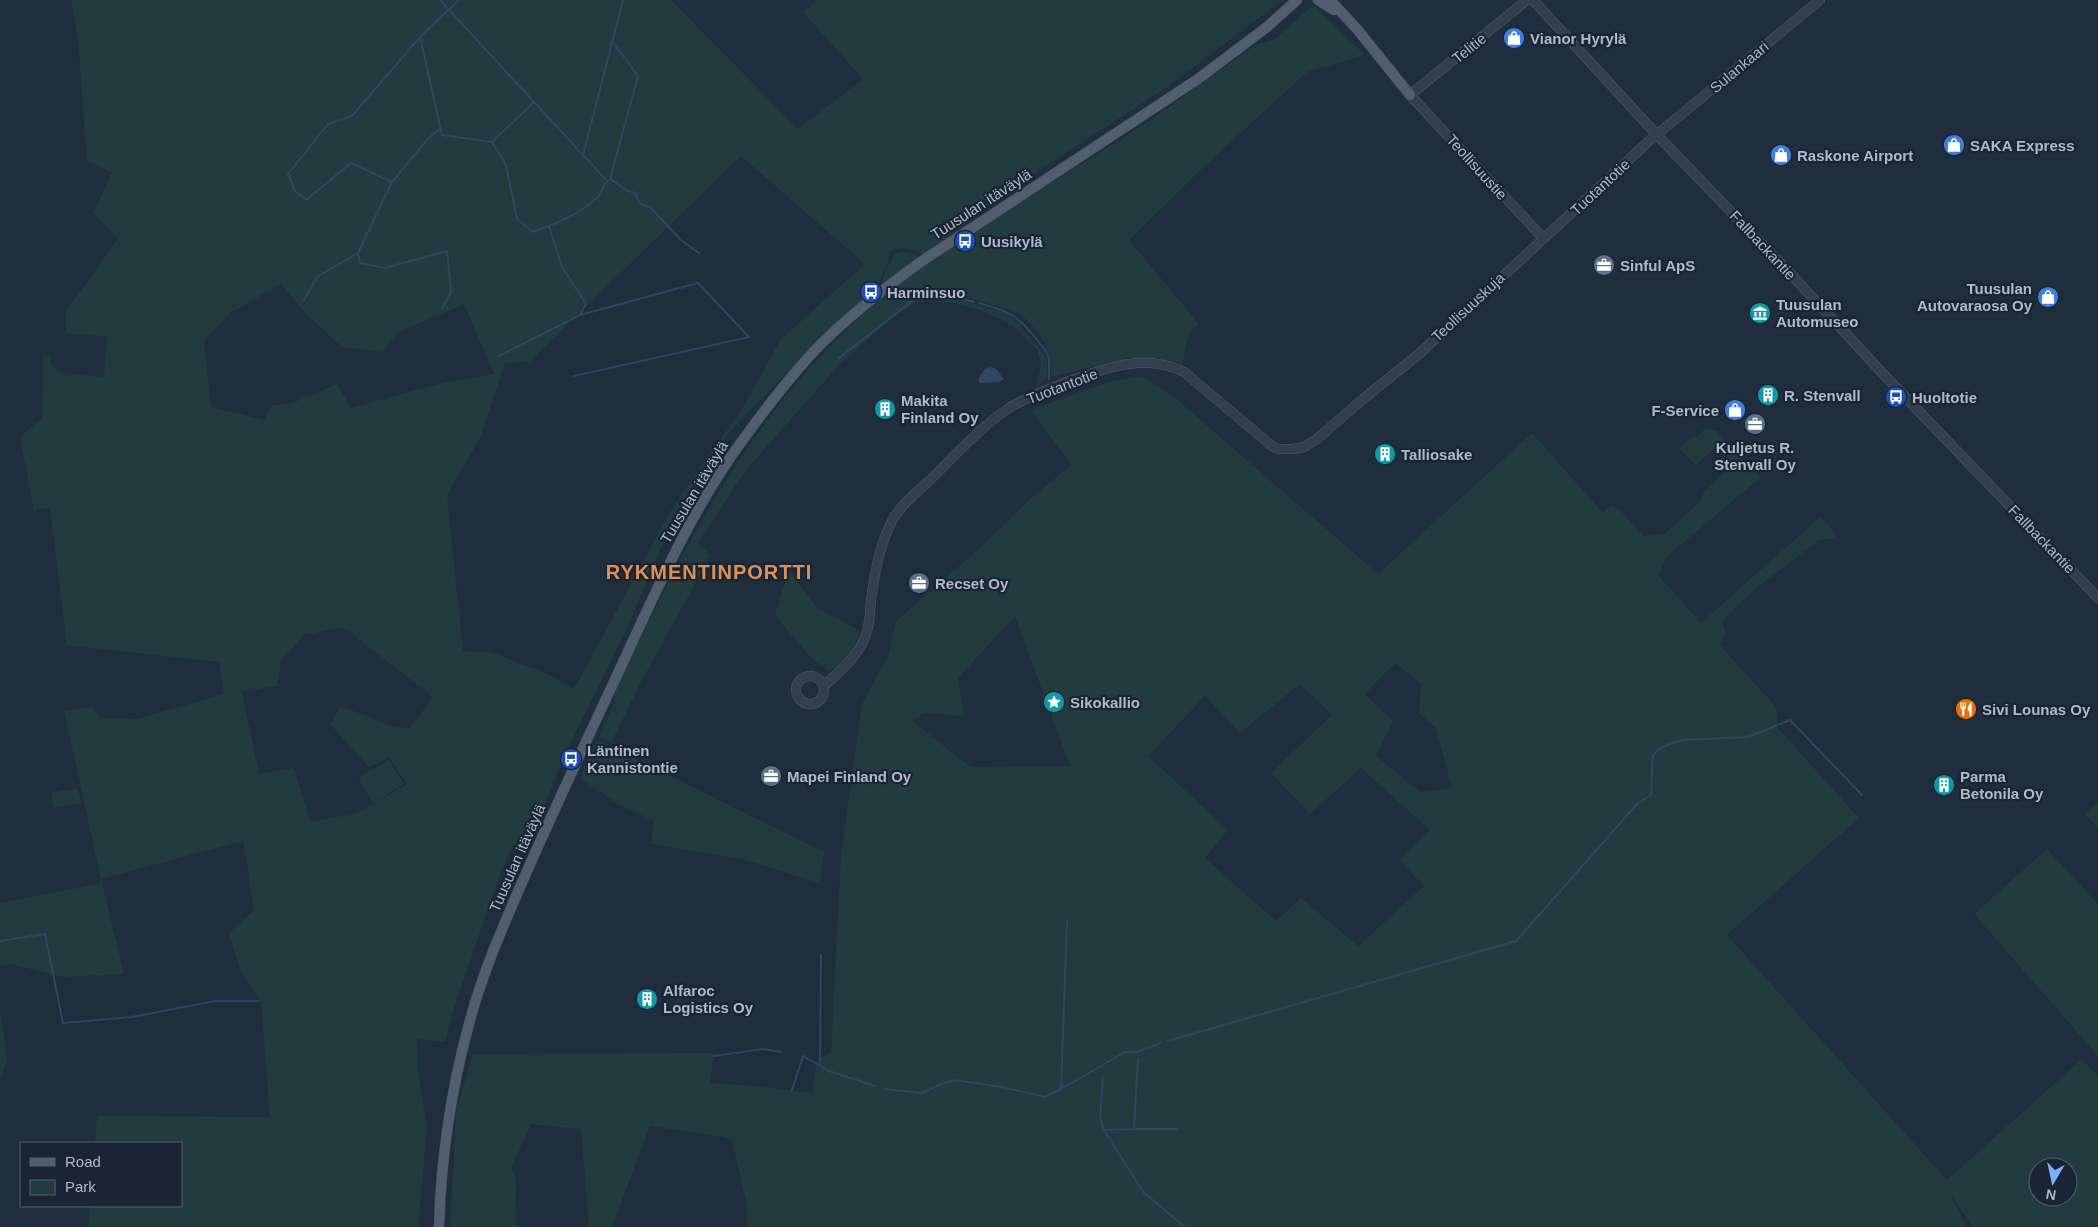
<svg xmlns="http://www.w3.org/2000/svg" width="2098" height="1227" font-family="Arial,sans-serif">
<rect width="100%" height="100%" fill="#202d3d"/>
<path fill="#223b3e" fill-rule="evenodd" d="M71,0H671L798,129L863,79L803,12L818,0H1283L1167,87L1005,193L925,255C914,249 904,247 892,250L879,284L870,292L871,294L820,339L729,432L676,514L626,630L561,763L526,855L513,845L501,871L454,1008L445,1042L417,1039L418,1071L427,1129L418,1227H88L90,1206H181V1143H95L97,1116L270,1117L261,1002L240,970L229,933L254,910L243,841L101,879L124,974L62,977L11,964L0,966V903L98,884L101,879L64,711L92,707L101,718L137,719L224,694L219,662L67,645L50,508L34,510L20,437L42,418L43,356L51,357V365L61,373L104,377L107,337L66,333V311L118,239L93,213L112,173L87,161L78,39ZM741,156L865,264L781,339L741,411L711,452L670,512L574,689L545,673L491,652L463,651L447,495L480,438L505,363L529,362ZM281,284L306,314L342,347L382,352L397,333L464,304L494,374L442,383L351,408L337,384L290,404L272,405L264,420L211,407L204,341L230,313ZM343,627L433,697L410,728L394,727L341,706L330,724L369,767L389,757L407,784L357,813L310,822L294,768L259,774L242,692L277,686L281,661L304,635Z
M1313,5L1365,55L1307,72L1209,162L1129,240L1199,324L1189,333L1182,365L1157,358H1126L1052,377C1050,367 1051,356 1047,347C1042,337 1032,324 1023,317C1010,307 956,294 938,291V293L1007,314L1017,322L1047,358V378L1036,388L1041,363L1037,350L1020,332L1007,322L982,311L955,303L936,301L918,302L892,318L839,365L745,471L698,543L711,555L642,680L611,743L599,737L615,702L614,692C685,546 755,401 885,296C907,278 930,259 955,246L957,248L969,240L968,238L978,229L1148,122L1255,45L1275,39Z
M899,252H909L919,258L882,284L884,276L894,254Z
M1143,376L1174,397L1378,574L1532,433L1603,513L1611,506L1619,509L1643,536L1664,534L1699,503L1704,492L1734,464L1717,446L1696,465L1679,448L1694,435L1697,438L1705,428L1716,431L1761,477L1665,558L1659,576L1701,623L1819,518L1828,524L1837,538L1819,540L1755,589L1725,618L1723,625L1726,634L1719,644L1776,707L1778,728L1859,818L1727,935L1947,1180L2082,1059L2098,1076V1227H1973L1949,1192L1967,1227H747L746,1201L732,1140L724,1137L650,1126L612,1227H589L581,1129L531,1124L511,1168L516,1179L515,1225L526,1227H450L456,1111L473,1054L714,1053L710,1083L756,1086L812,1093L817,1060L831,1052L841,855L862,704L889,654L896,621L978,550L1028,501L1071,465L1031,410L1108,382ZM1015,616L1070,766L971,767L912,721L924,713L964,716L958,678ZM1395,663L1421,684L1419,713L1436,728L1452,788L1420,792L1376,756L1393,721L1365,694ZM1300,684L1332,715L1271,773L1310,814L1361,768L1430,830L1399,860L1424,886L1358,946L1301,898L1276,921L1205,858L1228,830L1148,756L1205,696L1240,733ZM2038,1167H2068V1197H2038Z
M789,570L817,608L860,631C854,648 846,664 829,671L811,658L775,615Z
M597,740L824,852L820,883L742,859L651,844L654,821L616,803L580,778Z
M389,760L404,784L373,803L358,778Z
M78,788L81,803L54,808L51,793Z
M2098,802V827L2085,814Z
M2047,849L2098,904V1056L1974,914Z
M0,1009L7,1059L0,1083Z"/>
<path fill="#314664" d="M991,367L996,369L1004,379L1000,382L980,383L978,379L985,369Z"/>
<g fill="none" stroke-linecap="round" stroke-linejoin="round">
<path stroke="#314664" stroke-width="2" d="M440,0L606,180
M420,37L442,135L492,142L534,102
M492,142L506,165L517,219L533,232C557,223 578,215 597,198C603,192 603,183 610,179L638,76L612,41
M583,155L623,0
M610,179L626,190L635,193L640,204L650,207L682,241L699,253
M392,182L351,163L306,200L295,191L288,174L328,124L352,116L420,37L459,0
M549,226L562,267L586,304L581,313
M358,253L360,263L385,268L447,251L451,292L442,308
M304,300L317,277L358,253L392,182L427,140L440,128
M979,303C1009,312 1017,314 1037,340C1041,346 1048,351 1049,359C1049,366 1049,373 1049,379
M499,356L580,315L698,283L749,337L574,376
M839,358L925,291H935L974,302
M0,941L45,934L63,1023L132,1017L215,1001H259
M1168,1041L1516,941L1638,803L1651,795L1653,755L1660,748L1682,740L1748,737L1790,720L1862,795
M714,1056L763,1049L781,1052
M1138,1059L1134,1129H1178
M820,1065L821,955
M1103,1077L1100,1118L1104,1130L1144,1193L1185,1227
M884,1089L922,1093L941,1084L956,1080L1002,1087L1045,1097L1061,1089L1067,921
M1061,1089L1125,1052H1137L1161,1043
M792,1090L803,1056L829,1071L875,1086
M1104,1130L1134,1129"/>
<g stroke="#535c6b" stroke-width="10">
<path id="minor" d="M1527,0L1410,95L1543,238
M1533,0L1657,135L1787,270L1886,377L2098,598
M796 690a14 14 0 1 1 28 0a14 14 0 1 1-28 0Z
M824,686C840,671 859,656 866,634C870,624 870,611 871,600C875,572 879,546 892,521C901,504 920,490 933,477C956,454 979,429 1006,410C1028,395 1102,367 1129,364C1148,361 1167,364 1184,372L1272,446L1279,449H1293L1304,447L1317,439L1363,399L1419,354L1649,141L1820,0"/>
</g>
<g stroke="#3e4856" stroke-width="11">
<path id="major" d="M1318,0L1334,10
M1330,0L1357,29L1410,95
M439,1227C441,1159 451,1090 469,1024C482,974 503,926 524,878C552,814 582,750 612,686C651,603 687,516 742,441C766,408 791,375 819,346C850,315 886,287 922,261L1198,79L1267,27L1297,0"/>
</g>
<use href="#minor" stroke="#343f4d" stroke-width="9"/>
<use href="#major" stroke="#525e6e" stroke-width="10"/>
</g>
<defs>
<g id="shop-disc" transform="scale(1.125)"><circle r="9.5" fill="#3f7fe0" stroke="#1a2432"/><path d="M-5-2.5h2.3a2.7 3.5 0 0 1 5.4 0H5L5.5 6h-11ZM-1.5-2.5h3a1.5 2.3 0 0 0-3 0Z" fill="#fff"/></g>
<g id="bus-disc" transform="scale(1.125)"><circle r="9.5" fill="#1a4fb4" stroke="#1a2432"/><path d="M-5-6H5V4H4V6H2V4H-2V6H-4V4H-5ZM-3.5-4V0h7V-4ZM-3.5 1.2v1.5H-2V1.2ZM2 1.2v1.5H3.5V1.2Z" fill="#fff"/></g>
<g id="office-disc" transform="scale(1.125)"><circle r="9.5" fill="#5c6f8a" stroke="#1a2432"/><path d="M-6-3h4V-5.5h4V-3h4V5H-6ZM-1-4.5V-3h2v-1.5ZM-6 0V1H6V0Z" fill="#fff"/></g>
<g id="museum-disc" transform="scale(1.125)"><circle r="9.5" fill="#0f9aa8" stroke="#1a2432"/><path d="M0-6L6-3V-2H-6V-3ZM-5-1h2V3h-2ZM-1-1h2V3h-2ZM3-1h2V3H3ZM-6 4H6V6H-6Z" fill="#fff"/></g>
<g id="building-disc" transform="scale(1.125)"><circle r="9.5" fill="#0f9aa8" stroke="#1a2432"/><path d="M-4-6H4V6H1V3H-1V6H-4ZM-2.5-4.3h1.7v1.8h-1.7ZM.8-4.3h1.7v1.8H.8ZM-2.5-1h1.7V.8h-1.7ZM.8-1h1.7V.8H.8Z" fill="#fff"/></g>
<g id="sight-disc" transform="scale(1.125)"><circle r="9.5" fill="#0f9aa8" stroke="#1a2432"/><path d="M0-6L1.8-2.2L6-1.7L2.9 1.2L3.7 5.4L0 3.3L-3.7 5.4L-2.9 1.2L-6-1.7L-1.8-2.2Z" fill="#fff"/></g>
<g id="restaurant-disc" transform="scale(1.125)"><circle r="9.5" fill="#e8710a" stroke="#1a2432"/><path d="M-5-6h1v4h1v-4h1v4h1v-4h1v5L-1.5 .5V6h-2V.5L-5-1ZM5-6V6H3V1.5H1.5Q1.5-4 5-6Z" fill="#fff"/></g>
</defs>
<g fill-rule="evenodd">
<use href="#shop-disc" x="1514" y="38"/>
<use href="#shop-disc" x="1954" y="145"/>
<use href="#shop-disc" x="1781" y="155"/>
<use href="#bus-disc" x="965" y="241"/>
<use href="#office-disc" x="1604" y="265"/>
<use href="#bus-disc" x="871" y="292"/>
<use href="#shop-disc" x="2048" y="297"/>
<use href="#museum-disc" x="1760" y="313"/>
<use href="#building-disc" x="1768" y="395"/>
<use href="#bus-disc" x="1896" y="397"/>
<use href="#building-disc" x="885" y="409"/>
<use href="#shop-disc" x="1735" y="410"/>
<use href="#office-disc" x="1755" y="424"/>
<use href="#building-disc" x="1385" y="454"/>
<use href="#office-disc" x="919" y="583"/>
<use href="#sight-disc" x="1054" y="702"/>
<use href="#restaurant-disc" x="1966" y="709"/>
<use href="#bus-disc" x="571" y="759"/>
<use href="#office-disc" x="771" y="776"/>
<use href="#building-disc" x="1944" y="785"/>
<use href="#building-disc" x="647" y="999"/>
</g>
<g text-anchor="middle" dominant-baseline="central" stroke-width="4.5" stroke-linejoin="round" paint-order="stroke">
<g font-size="15" font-weight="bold" fill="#b0b9c9" stroke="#1a2432" text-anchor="start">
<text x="1530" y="38">Vianor Hyrylä</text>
<text x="1970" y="145">SAKA Express</text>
<text x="1797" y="155">Raskone Airport</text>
<text x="981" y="241">Uusikylä</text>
<text x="1620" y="265">Sinful ApS</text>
<text x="2032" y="288" text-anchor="end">Tuusulan<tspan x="2032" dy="17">Autovaraosa Oy</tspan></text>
<text x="887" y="292">Harminsuo</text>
<text x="1776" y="304">Tuusulan<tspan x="1776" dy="17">Automuseo</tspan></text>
<text x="1784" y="395">R. Stenvall</text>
<text x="1912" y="397">Huoltotie</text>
<text x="901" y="400">Makita<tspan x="901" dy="17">Finland Oy</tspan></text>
<text x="1719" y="410" text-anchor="end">F-Service</text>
<text x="1755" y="447" text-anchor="middle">Kuljetus R.<tspan x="1755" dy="17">Stenvall Oy</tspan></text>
<text x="1401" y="454">Talliosake</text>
<text x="935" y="583">Recset Oy</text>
<text x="1070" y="702">Sikokallio</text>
<text x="1982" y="709">Sivi Lounas Oy</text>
<text x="587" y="750">Läntinen<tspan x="587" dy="17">Kannistontie</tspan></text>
<text x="787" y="776">Mapei Finland Oy</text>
<text x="1960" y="776">Parma<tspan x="1960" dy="17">Betonila Oy</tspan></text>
<text x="663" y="990">Alfaroc<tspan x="663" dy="17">Logistics Oy</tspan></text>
</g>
<g font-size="15" fill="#b0b9c9" stroke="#1a2432">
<text transform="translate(1469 48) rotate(-39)">Telitie</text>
<text transform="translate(1739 67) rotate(-40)">Sulankaari</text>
<text transform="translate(1477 167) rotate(48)">Teollisuustie</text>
<text transform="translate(1600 187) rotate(-43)">Tuotantotie</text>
<text transform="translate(981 204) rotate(-33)">Tuusulan itäväylä</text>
<text transform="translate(1763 245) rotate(47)">Fallbackantie</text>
<text transform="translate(1468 307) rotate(-43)">Teollisuuskuja</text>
<text transform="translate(1062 386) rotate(-21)">Tuotantotie</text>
<text transform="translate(694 492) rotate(-59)">Tuusulan itäväylä</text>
<text transform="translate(2042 539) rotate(46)">Fallbackantie</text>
<text transform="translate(517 858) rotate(-66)">Tuusulan itäväylä</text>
</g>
<g font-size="20" font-weight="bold" letter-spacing="1" fill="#de9156" stroke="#1a2432">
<text x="709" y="572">RYKMENTINPORTTI</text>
</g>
</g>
<rect x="20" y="1142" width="162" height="65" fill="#1a2432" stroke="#56606e"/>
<rect x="30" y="1158" width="25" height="8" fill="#525e6e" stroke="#56606e"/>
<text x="65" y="1167" font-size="15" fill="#b0b9c9">Road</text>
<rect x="30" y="1180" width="25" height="15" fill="#223b3e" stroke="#56606e"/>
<text x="65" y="1192" font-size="15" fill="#b0b9c9">Park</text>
<g transform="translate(2053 1182) rotate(189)"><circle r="24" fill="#1a2432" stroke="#56606e"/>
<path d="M0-4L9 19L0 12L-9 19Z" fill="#7fb0ff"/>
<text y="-8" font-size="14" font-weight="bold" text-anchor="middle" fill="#b0b9c9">N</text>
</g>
</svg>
